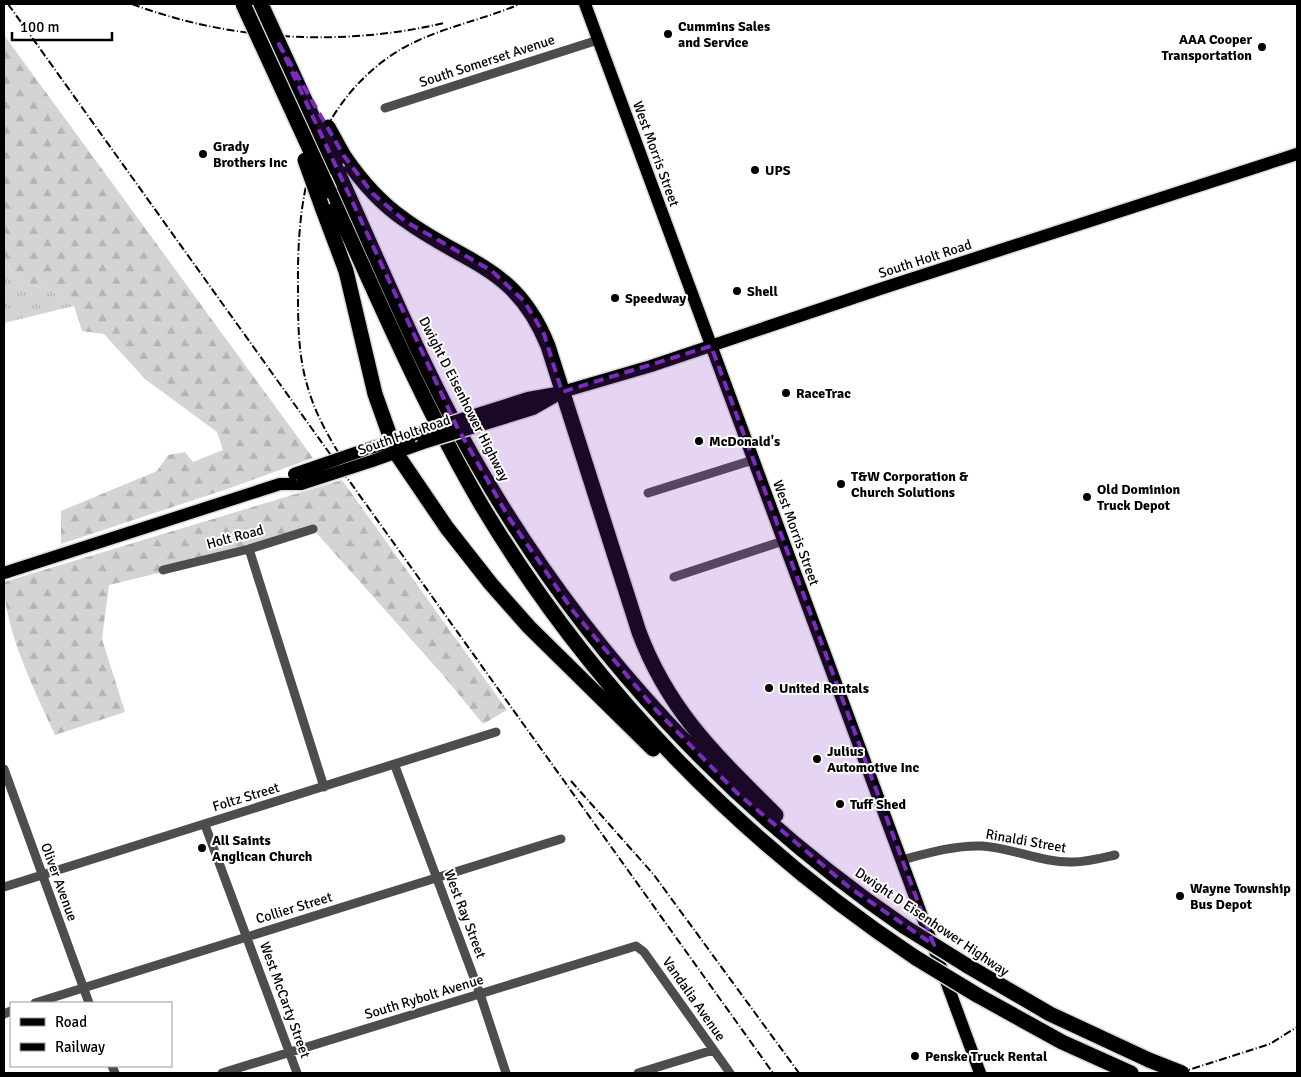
<svg xmlns="http://www.w3.org/2000/svg" width="1301" height="1077" font-family="Signika,sans-serif">
<defs>
<pattern id="grass-tufts" width="24" height="20" patternUnits="userSpaceOnUse" patternTransform="scale(1.25)"><rect width="24" height="20" fill="#d4d4d4"/><path d="M3 7l-1-3M5 7V3M7 7l1-3M15 17l-1-3M17 17v-4M19 17l1-3" fill="none" stroke="#b4b4b4"/></pattern>
<pattern id="forest-firs" width="22" height="20" patternUnits="userSpaceOnUse" patternTransform="scale(1.25)"><rect width="22" height="20" fill="#d4d4d4"/><path d="M5 1l3.5 6h-7zM16 11l3.5 6h-7z" fill="#b4b4b4"/></pattern>
</defs>
<rect width="100%" height="100%" fill="#fff"/>
<path fill="url(#grass-tufts)" d="M4,260L20,281L51,290L74,306L4,323Z"/>
<path fill="url(#forest-firs)" d="M4,35L313,458L230,488L61,544V511L157,471L168,455L185,452L193,462L223,450L217,432L145,379L104,334L82,331L74,306L51,290L20,281L4,260Z
M342,480L507,710L483,724L442,674L313,529L246,552L109,585L102,639L125,712L55,735C35,691 4,630 4,582Z"/>
<g fill="none" stroke-linecap="round" stroke-linejoin="round">
<g stroke="#dbdbdb" stroke-width="15">
<path id="major" d="M585,4L980,1073
M465,418L528,398L562,392L651,366L883,288L1297,154
M478,426L533,409L554,397
M364,450L413,435
M372,461L423,443
M4,573L280,484H301"/>
</g>
<g stroke="#dbdbdb" stroke-width="18">
<path id="highway" d="M344,156C361,181 380,203 405,220C467,265 516,266 548,346L639,632C669,712 717,756 776,815
M337,170C383,271 425,375 481,471C586,652 732,809 905,927
M329,191C377,297 423,405 482,506C591,688 740,841 916,958
M322,207L346,271L375,394L396,453L447,528L491,584L529,627L653,749
M966,965L1050,1014L1149,1060
M977,995L1062,1042L1131,1073"/>
</g>
<path stroke="#4d4d4d" stroke-width="9" d="M385,108L598,40
M648,493L753,460
M249,549L324,787
M163,570L249,549L313,529
M674,577L783,541
M395,766L480,994L506,1073
M4,769L89,1003
M205,825L297,1073
M902,860C928,853 955,845 982,846C1013,848 1042,863 1073,862C1087,862 1102,858 1115,855
M4,887L496,732
M35,1003L561,839
M4,1014L11,1011
M112,1066L115,1073
M222,1073L636,946L644,952L730,1073
M638,1073L713,1050"/>
<use href="#major" stroke="#000" stroke-width="12"/>
<use href="#highway" stroke="#000" stroke-width="15"/>
<path stroke="#000" stroke-width="2" stroke-dasharray="8 2.5 1 2.5" stroke-linecap="butt" d="M8,4L773,1073
M132,4C231,41 342,47 444,23
M346,465C331,441 316,416 308,388C298,356 298,323 298,290C297,201 307,121 382,62C423,30 473,24 520,4
M571,781L654,875L799,1073
M1179,1073L1270,1044L1297,1027"/>
<g stroke="#dbdbdb" stroke-width="15" stroke-linecap="butt">
<path id="major-bridge" d="M413,435L465,418
M423,443L478,426
M294,474L364,450
M301,484L372,461"/>
</g>
<g stroke="#dbdbdb" stroke-width="18" stroke-linecap="butt">
<path id="highway-bridge" d="M243,4L329,191
M261,4L337,170
M328,127L344,156
M305,160L322,207
M905,927L966,965
M916,958L977,995
M1149,1060L1182,1073"/>
</g>
<use href="#major-bridge" stroke="#000" stroke-width="12"/>
<use href="#highway-bridge" stroke="#000" stroke-width="15"/>
</g>
<path fill="#7b2cbf" fill-opacity="0.2" stroke="#7b2cbf" stroke-width="4" stroke-dasharray="10 6" stroke-linejoin="round" d="M279,44L344,156L373,194L405,221L492,271L524,301L544,334L562,392L711,346L934,945L850,888L737,793L655,709L573,611L509,518L457,427Z"/>
<g fill="#000" stroke="#fff" stroke-width="2">
<circle cx="668" cy="34" r="5"/>
<circle cx="1262" cy="47" r="5"/>
<circle cx="203" cy="154" r="5"/>
<circle cx="755" cy="170" r="5"/>
<circle cx="737" cy="291" r="5"/>
<circle cx="615" cy="298" r="5"/>
<circle cx="786" cy="393" r="5"/>
<circle cx="699" cy="441" r="5"/>
<circle cx="841" cy="484" r="5"/>
<circle cx="1087" cy="497" r="5"/>
<circle cx="769" cy="688" r="5"/>
<circle cx="817" cy="759" r="5"/>
<circle cx="840" cy="804" r="5"/>
<circle cx="202" cy="848" r="5"/>
<circle cx="1180" cy="896" r="5"/>
<circle cx="915" cy="1056" r="5"/>
</g>
<g text-anchor="middle" dominant-baseline="central" stroke-width="4" stroke-linejoin="round" paint-order="stroke">
<g font-size="14" font-weight="bold" fill="#000" stroke="#fff" text-anchor="start">
<text x="678" y="26">Cummins Sales<tspan x="678" dy="16">and Service</tspan></text>
<text x="1252" y="39" text-anchor="end">AAA Cooper<tspan x="1252" dy="16">Transportation</tspan></text>
<text x="213" y="146">Grady<tspan x="213" dy="16">Brothers Inc</tspan></text>
<text x="765" y="170">UPS</text>
<text x="747" y="291">Shell</text>
<text x="625" y="298">Speedway</text>
<text x="796" y="393">RaceTrac</text>
<text x="709" y="441">McDonald's</text>
<text x="851" y="476">T&amp;W Corporation &amp;<tspan x="851" dy="16">Church Solutions</tspan></text>
<text x="1097" y="489">Old Dominion<tspan x="1097" dy="16">Truck Depot</tspan></text>
<text x="779" y="688">United Rentals</text>
<text x="827" y="751">Julius<tspan x="827" dy="16">Automotive Inc</tspan></text>
<text x="850" y="804">Tuff Shed</text>
<text x="212" y="840">All Saints<tspan x="212" dy="16">Anglican Church</tspan></text>
<text x="1190" y="888">Wayne Township<tspan x="1190" dy="16">Bus Depot</tspan></text>
<text x="925" y="1056">Penske Truck Rental</text>
</g>
<g font-size="14" fill="#000" stroke="#fff">
<text transform="translate(487 61) rotate(-18)">South Somerset Avenue</text>
<text transform="translate(656 154) rotate(70)">West Morris Street</text>
<text transform="translate(925 259) rotate(-18)">South Holt Road</text>
<text transform="translate(464 399) rotate(63)">Dwight D Eisenhower Highway</text>
<text transform="translate(404 435) rotate(-19)">South Holt Road</text>
<text transform="translate(796 533) rotate(70)">West Morris Street</text>
<text transform="translate(235 537) rotate(-15)">Holt Road</text>
<text transform="translate(246 797) rotate(-17)">Foltz Street</text>
<text transform="translate(1026 841) rotate(10)">Rinaldi Street</text>
<text transform="translate(59 882) rotate(70)">Oliver Avenue</text>
<text transform="translate(294 908) rotate(-17)">Collier Street</text>
<text transform="translate(465 914) rotate(69)">West Ray Street</text>
<text transform="translate(932 922) rotate(34)">Dwight D Eisenhower Highway</text>
<text transform="translate(424 997) rotate(-17)">South Rybolt Avenue</text>
<text transform="translate(694 999) rotate(55)">Vandalia Avenue</text>
<text transform="translate(285 1000) rotate(70)">West McCarty Street</text>
</g>
</g>
<rect width="1301" height="1077" fill="none" stroke="#000000" stroke-width="10"/>
<rect x="10" y="1002" width="162" height="65" fill="#ffffff" stroke="#999999"/>
<rect x="20" y="1018" width="25" height="8" fill="#000000" stroke="#999999"/>
<text x="55" y="1027" font-size="15" fill="#000000">Road</text>
<rect x="20" y="1043" width="25" height="8" fill="#000000" stroke="#999999"/>
<text x="55" y="1052" font-size="15" fill="#000000">Railway</text>
<path d="M12 32v8h100v-8" fill="none" stroke="#000000" stroke-width="2.5"/>
<text x="20" y="32" font-size="15" fill="#000000" stroke="#ffffff" stroke-width="4" paint-order="stroke">100 m</text>
</svg>
